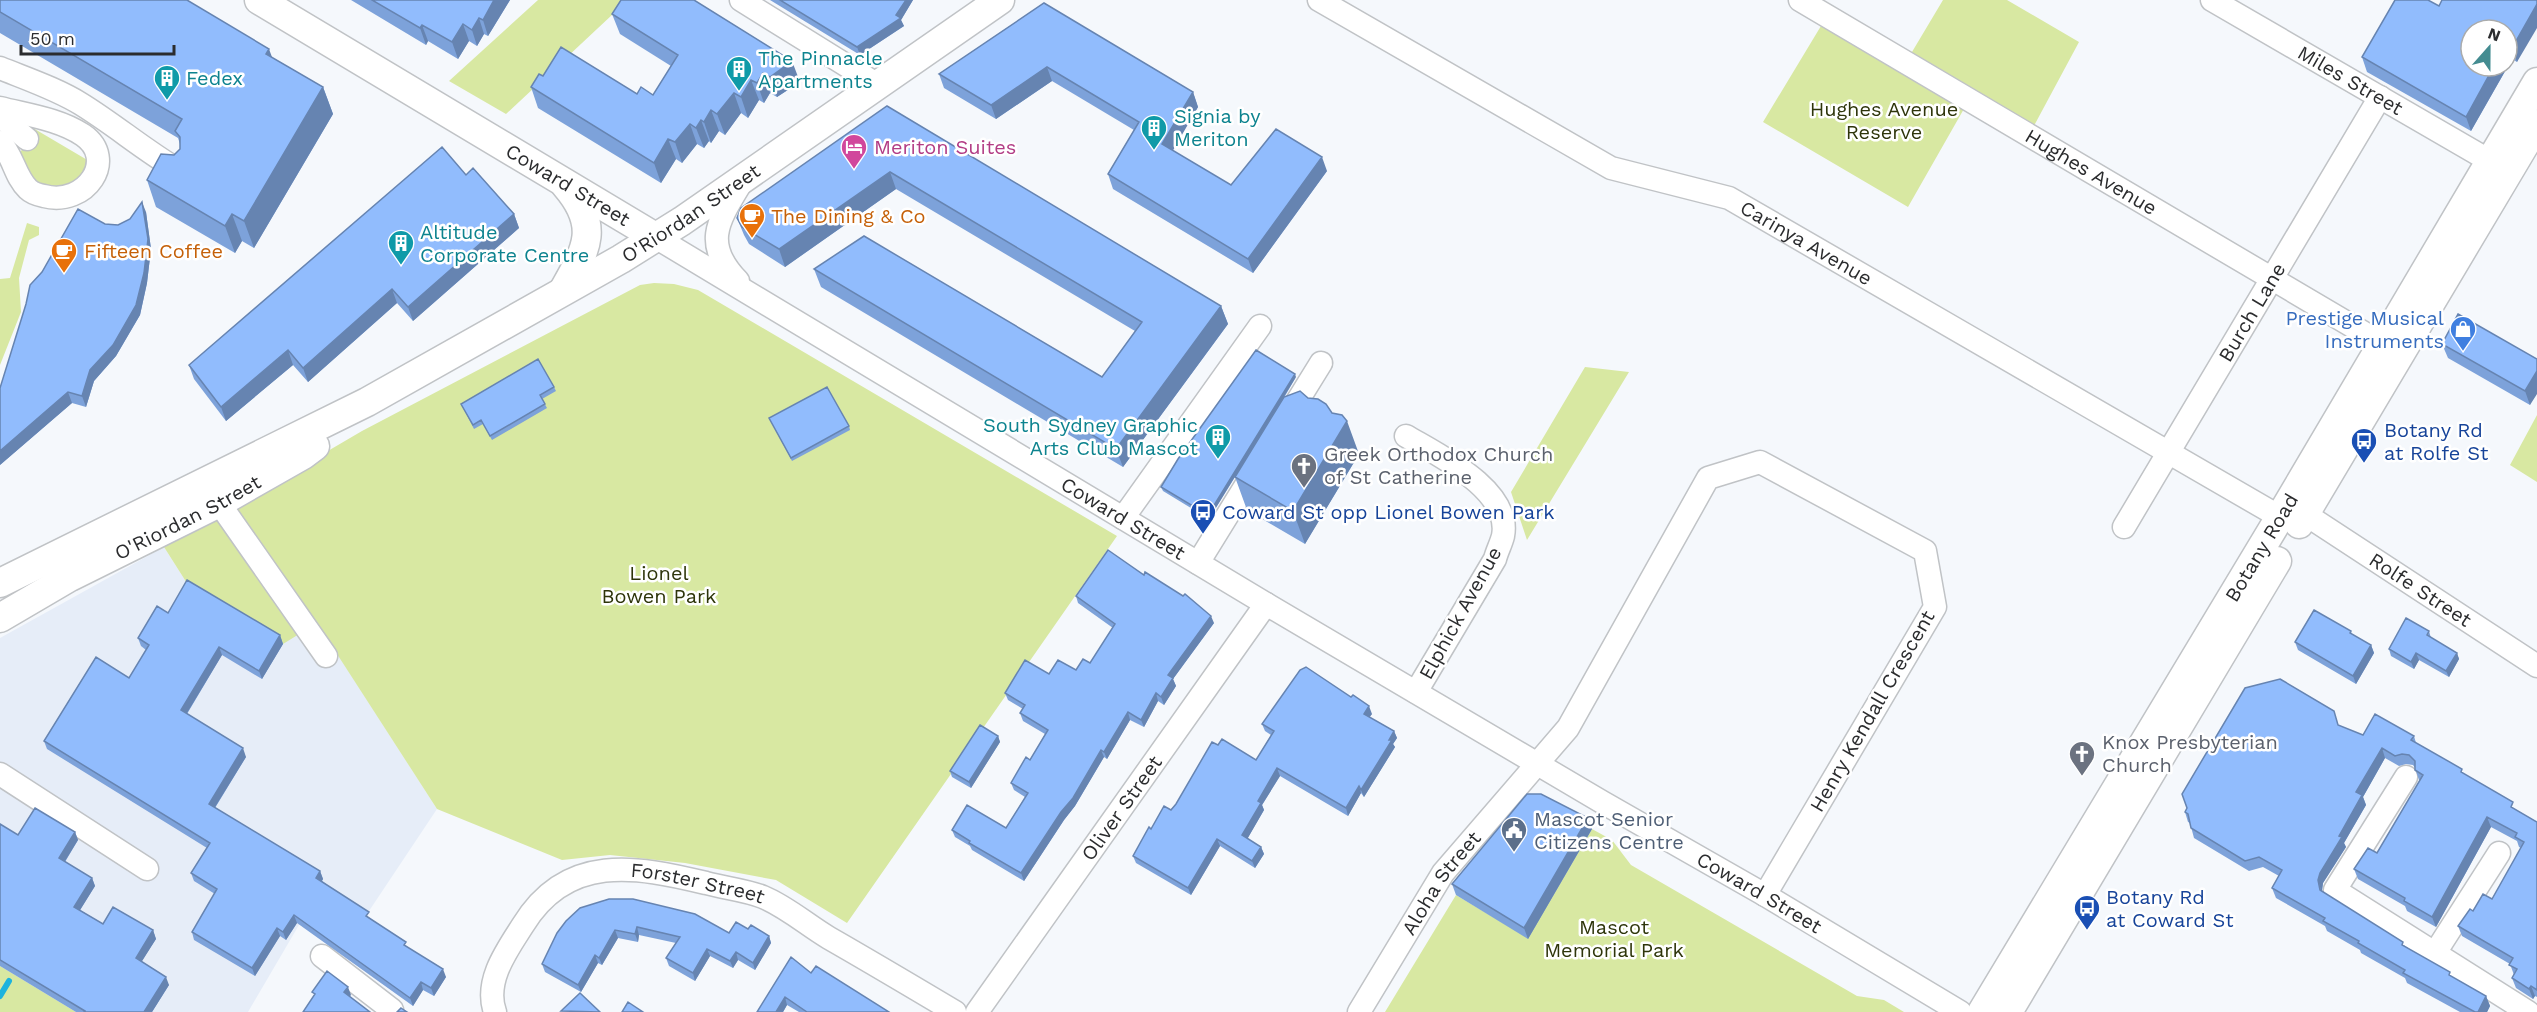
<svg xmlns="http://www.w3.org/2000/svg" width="2537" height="1012" font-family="'Work Sans',sans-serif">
<rect width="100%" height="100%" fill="#f5f8fc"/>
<path fill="#e6edf8" d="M164,547L190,588L317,622L437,809L369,911L323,884L248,1012H0V638Z"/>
<path fill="#d8e8a2" d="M538,0H628L506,114L449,81Z
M1943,0H2007L2079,42L2029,135L1969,100L1908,207L1763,122L1827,16L1906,62Z
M33,128L89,161L80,185L38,188L19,155Z
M27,223L39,227V235L29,240L19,278L21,312L0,365V279L10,278Z
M654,283L674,284L698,290L1117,536L847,923L776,880L685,863L610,855L562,860L437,809L317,623L283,644L190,588L164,547L362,431L640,285Z
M1585,367L1629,372L1527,540L1511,492Z
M2537,415V482L2510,465Z
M1592,829L1612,840L1631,865L1857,996L1884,1000L1904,1012H1385L1456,895L1528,938Z
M0,966L76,1012H0Z"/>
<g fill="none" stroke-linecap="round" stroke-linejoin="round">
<path stroke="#1db3de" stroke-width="6" d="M0,996L9,981"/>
<g stroke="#c0c3c6" stroke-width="25">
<g id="minor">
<path d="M741,0L878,85"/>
<path id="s1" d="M1319,0L1611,168L1729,198L2280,517"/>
<path id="s2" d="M1800,0L2381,343"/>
<path id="s3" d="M2212,0L2490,161"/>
<path d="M0,68C27,79 57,89 81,104C115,125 144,150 178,170"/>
<path d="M0,108C27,115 59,119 83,135C118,159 86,207 44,196C39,195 32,193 28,189C15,177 13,155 0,142"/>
<path d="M0,116L27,139"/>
<path id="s4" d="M657,238L1266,604L1602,802L1765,895L1960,1012"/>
<path d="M738,281C702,244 718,221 741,183"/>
<path d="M1287,418L1321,363"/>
<path d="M1406,436C1438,455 1512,490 1503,536C1501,544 1497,551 1495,559L1416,692"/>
<path d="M219,503L326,656"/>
<path id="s5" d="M2305,514L2537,666"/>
<path d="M1123,518L1260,326"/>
<path id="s6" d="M2124,527L2380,97"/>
<path d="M1198,563L1256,469"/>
<path d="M0,774L147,869"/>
<path d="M2406,777L2335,890L2528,1012"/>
<path d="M2435,953L2499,853"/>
<path d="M322,956L392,1010L391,1012"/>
<path id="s7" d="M495,1012C484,981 507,950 523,925C567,853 636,866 706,883C724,888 746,890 763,897C787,907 807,925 829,938C871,962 913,987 955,1012"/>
<path id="s8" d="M977,1012L1266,604"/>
<path id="s9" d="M1359,1012L1443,873L1568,728L1708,478L1760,462L1925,551L1935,607L1765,895"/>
</g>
</g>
<g stroke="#c0c3c6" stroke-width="31">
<g id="major">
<path id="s10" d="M259,0L657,238"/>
<path d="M563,291C586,250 601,227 566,186"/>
<path d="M2299,524L2537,124"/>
<path id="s11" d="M0,583L367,402L621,259L682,221L1000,0"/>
<path id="s12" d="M0,618L70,577L219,503L303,455L315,446"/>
<path id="s13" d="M1982,1012L2280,517L2537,82"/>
<path d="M2008,1012L2277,561"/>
</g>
</g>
<use href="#minor" stroke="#fff" stroke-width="22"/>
<use href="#major" stroke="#fff" stroke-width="28"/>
</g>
<path fill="#7da2da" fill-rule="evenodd" d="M0,0L273,58L323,87L333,114L254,248L242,241L235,253L156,207L147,180L180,149V144L178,138L0,33Z
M351,0H510L488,36L484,34L477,46L469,41L458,59L428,41L426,45Z
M770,0H913L901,20L904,26L860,55Z
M2537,0L2517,62L2512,59L2471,131L2367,72L2362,57L2439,6ZM2471,30H2507V66Z
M1044,3L1193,92L1198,107L1172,150L1231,185L1327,171L1253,273L1113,189L1108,174L1134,130L1052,81L996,119L944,88L939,74Z
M612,14L800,82L777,97L770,93L764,103L759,100L748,118L741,113L725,135L719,131L711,143L709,141L704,148L697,144L682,163L676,159L661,183L538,108L531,87L653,95L671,66L620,34Z
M887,106L1221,306L1228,324L1123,467L821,287L814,269L1102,377L1135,331L896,189L785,267L749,244L744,235L737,218Z
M466,175L514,214L519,228L413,321L397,303L308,382L293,365L226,421L194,379L189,365Z
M146,212L151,249L147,283L140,315L116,356L94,381L86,407L72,403L0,465L105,224L118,225Z
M2442,344L2537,359L2530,405L2448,358Z
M1296,377L1285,396L1359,454L1305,544L1247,510L1235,477L1209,519L1163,491L1161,487Z
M554,387L556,391L542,399L547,408L492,440L483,424L474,429L461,404Z
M769,418L849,426L850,430L792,461Z
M1076,596L1214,623L1173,679L1176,686L1164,705L1158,701L1144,727L1130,720L1107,759L1104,757L1075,806L1064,820L1024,881L972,850L970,846L955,837L952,830L1006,828L1025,797L1014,790L1011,783L1030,760L1045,734L1023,721L1020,713L1023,709L1008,700L1005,693L1049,674L1076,670L1090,663L1113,628L1078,603Z
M168,613L280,635L283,644L262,679L222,655L187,714L246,757L215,808L320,871L323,879L322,881L446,977L434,996L423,990L413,1006L297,923L286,940L280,936L255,976L194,940L192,932L215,894L194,881L191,873L207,848L47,749L44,741L129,678L146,650L141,646L138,638Z
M2351,631L2352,635L2371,645L2374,653L2356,684L2298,650L2295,642Z
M2429,631L2431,638L2457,653L2459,659L2449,677L2419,660L2414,669L2391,656L2389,649Z
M1372,714L1369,717L1394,731L1397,738L1393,744L1395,747L1364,797L1361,793L1348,816L1280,776L1262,805L1264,810L1247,839L1261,847L1264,854L1255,868L1220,846L1191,895L1136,863L1133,856L1151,829L1176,804L1218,745L1256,760L1271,735L1265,731L1262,724Z
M2339,726L2363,735L2414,736L2416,743L2464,774L2516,810L2537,822V997L2535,996L2533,999L2516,988L2512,978L2514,975L2510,964L2462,936L2458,926L2473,911L2492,899L2521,848L2519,847L2517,841L2491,827L2436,927L2407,911L2405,906L2358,879L2354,869L2377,853L2420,781L2419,780L2415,768L2413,765L2406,764L2399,766L2385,758L2363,797L2366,805L2344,843L2346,847L2323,883L2322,891L2452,977L2486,996L2490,1006L2487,1012H2460L2407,983L2405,978L2361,953L2360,950L2327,931L2325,926L2276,898L2272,888L2279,876L2263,867L2249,871L2194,838L2190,823L2188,822L2185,812Z
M998,736L1000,742L971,788L952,777L950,771Z
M0,824L18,835L75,832L78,840L65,862L92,878L95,886L80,910L103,924L153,930L156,939L141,962L169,985L152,1012H76L0,966Z
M1592,829L1528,939L1456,895L1452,884Z
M566,921L769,936L771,943L755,970L738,960L733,968L710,956L695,981L669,966L666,958L676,943L639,935L638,942L618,938L602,965L598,963L581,992L545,972L542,964Z
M811,973L889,1012H799L787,1005L783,1012H757Z"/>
<path fill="#6684b1" d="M494,0H510L488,36L483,20Z
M906,0H913L901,20L904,26L860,55L857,47L896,15Z
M2537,4V28L2517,62L2512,48Z
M479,18L484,34L477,46L472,30Z
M463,24L469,41L458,59L452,42Z
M422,25L428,41L426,45L420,28Z
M2507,46L2512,59L2471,131L2466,117L2494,66H2507Z
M269,49L279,76L266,54Z
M792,61L800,82L777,97L770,77Z
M1047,67L1052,81L996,119L991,105Z
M763,73L770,93L764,103L757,83Z
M751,80L759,100L748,118L741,97Z
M323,87L333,114L254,248L244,221Z
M1193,92L1198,107L1168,159L1162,144Z
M734,93L741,113L725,135L717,114Z
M711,110L719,131L711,143L704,122Z
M701,120L709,141L704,148L696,128Z
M690,124L697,144L682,163L675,142Z
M668,139L676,159L661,183L654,163Z
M1322,157L1327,171L1253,273L1248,259Z
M890,172L896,189L785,267L779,249Z
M142,202L146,212L151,249L147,283L140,315L116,356L94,381L86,407L82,396Z
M232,214L242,241L235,253L225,226Z
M514,214L519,228L413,321L408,307Z
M392,289L397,303L308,382L303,368Z
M1221,306L1228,324L1123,467L1116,449Z
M288,350L293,365L226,421L221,407Z
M2537,371V394L2530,405L2525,391Z
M1295,374L1296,377L1209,519L1208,515Z
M68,392L72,403L0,465V451Z
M1347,421L1359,454L1305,544L1293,511Z
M1211,616L1214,623L1173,679L1176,686L1164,705L1161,697L1168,675Z
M280,635L283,644L262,679L259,671Z
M2371,645L2374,653L2356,684L2353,676Z
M219,647L222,655L184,718L181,710Z
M2416,653L2419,660L2414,669L2411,662Z
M2457,653L2459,659L2449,677L2446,671Z
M1156,693L1158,701L1144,727L1141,720Z
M1369,706L1372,714L1366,722L1364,714Z
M1128,712L1130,720L1107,759L1104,752Z
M1394,731L1397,738L1393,744L1395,747L1364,797L1361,790Z
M998,736L1000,742L971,788L969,782Z
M243,748L246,757L212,812L209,804Z
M2382,748L2385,758L2363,797L2366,805L2344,843L2346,847L2323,883L2322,890L2324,900L2318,880L2320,873L2356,792Z
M1101,750L1104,757L1075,806L1064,820L1024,881L1021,873Z
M1277,768L1280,776L1262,805L1264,810L1245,843L1242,835L1258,801Z
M1359,786L1361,793L1348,816L1346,808Z
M2487,817L2491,827L2436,927L2432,917Z
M1588,818L1592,829L1528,939L1524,928Z
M75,832L78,840L62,866L59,858Z
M1217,839L1220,846L1191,895L1188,888Z
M1261,847L1264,854L1255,868L1252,861Z
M320,871L323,879L319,886L316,878Z
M92,878L95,886L77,915L74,907Z
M294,915L297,923L286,940L283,932Z
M637,927L639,935L638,942L635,934Z
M277,928L280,936L255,976L252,968Z
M153,930L156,939L139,966L136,958Z
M615,930L618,938L602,965L599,958Z
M769,936L771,943L755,970L753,963Z
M707,949L710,956L695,981L693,973Z
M736,952L738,960L733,968L730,961Z
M595,955L598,963L581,992L578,985Z
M443,969L446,977L434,996L431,988Z
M166,977L169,985L152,1012H144Z
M421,982L423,990L413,1006L410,998Z
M2531,986L2535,996L2533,999L2529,989Z
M348,987L351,995L347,1000L344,992Z
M2486,996L2490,1006L2487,1012H2478Z
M785,997L787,1005L783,1012H776Z"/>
<path fill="#91bcfd" stroke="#6684b1" stroke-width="1.5" d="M0,0H187L269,49L266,54L323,87L244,221L232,214L225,226L147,180L161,154L174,155L180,149V137L175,131L182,119L0,12Z
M372,0H494L483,20L479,18L472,30L463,24L452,42L422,25L420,28Z
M621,0H694L792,61L770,77L763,73L757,83L751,80L741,97L734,93L717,114L711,110L704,122L701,120L696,128L690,124L675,142L668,139L654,163L531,87L539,74L543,76L561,47L637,94L641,87L653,95L678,55L612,14Z
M780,0H906L896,15L901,18L857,47Z
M2395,0H2428L2439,6L2442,0H2537V4L2512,48L2507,45V30H2471V66H2494L2466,117L2362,57Z
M1044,3L1193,92L1162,144L1231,185L1276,129L1322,157L1248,259L1108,174L1139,122L1047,67L991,105L939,74Z
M887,106L1221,306L1116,449L814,269L864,236L1102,377L1142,322L890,172L779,249L742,227L737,218L741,208Z
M442,147L466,175L473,168L514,214L408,307L392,289L303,368L288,350L221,407L189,365Z
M142,202L148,239L144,273L136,305L113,345L90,370L82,396L68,392L0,451V388L26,304L30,285L42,272L78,209L105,224L118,225L130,219Z
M2458,314L2537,359V371L2525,391L2442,344Z
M1256,350L1295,374L1208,515L1161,487L1178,459Z
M538,359L554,387L540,395L545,404L490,436L481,420L473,425L461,404Z
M827,387L849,426L791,458L769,418Z
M1300,391L1308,398L1318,399L1326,404L1332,413L1342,415L1347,421L1293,511L1235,477L1284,397Z
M1108,550L1144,575L1145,572L1183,596L1185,594L1211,616L1168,675L1173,678L1161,697L1156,693L1141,720L1128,712L1104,752L1101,750L1073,798L1061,812L1021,873L969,843L970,841L952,830L967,805L1006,828L1028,793L1011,783L1026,757L1030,760L1048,730L1020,713L1025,705L1005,693L1025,660L1049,674L1058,660L1076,670L1083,659L1090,663L1115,624L1076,596Z
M187,580L280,635L259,671L219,647L181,710L243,748L209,804L320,871L316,878L369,912L366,916L406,942L404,945L443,969L431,988L421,982L410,998L294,915L283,932L277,928L252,968L192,932L217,889L191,873L210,843L44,741L96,657L129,678L149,645L138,638L157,606L168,613Z
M2314,610L2351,631L2350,633L2371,645L2353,676L2295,642Z
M2406,618L2429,631L2427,635L2457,653L2446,671L2416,653L2411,662L2389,649Z
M1306,667L1351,697L1353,695L1369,706L1364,714L1394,731L1389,740H1392L1361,790L1359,786L1346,808L1277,768L1258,801L1261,803L1242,835L1261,847L1252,861L1217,839L1188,888L1133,856L1149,827L1151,829L1164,806L1171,810L1176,804L1212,742L1218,745L1222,739L1256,760L1274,731L1262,724L1300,670Z
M2280,679L2334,711L2338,725L2363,735L2375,714L2414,736L2411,740L2462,769L2461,772L2513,802L2511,807L2537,822V990L2531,986L2529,989L2512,978L2517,969L2509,965L2513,958L2458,926L2470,909L2473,911L2483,894L2492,899L2524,842L2515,837L2517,833L2487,817L2432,917L2404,901L2405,898L2354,869L2368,848L2377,853L2423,775L2415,770V761L2409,755L2402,754L2395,756L2382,748L2356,792L2362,795L2339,836L2342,837L2320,873L2318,880L2320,890L2403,942L2402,945L2450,972L2449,975L2486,996L2478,1012H2475L2403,973L2405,970L2358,943L2359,941L2323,921L2325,918L2272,888L2282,870L2259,857L2245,861L2191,828L2188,814L2185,812L2187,808L2182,794L2245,688Z
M980,725L998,736L969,782L950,771Z
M1527,794H1541L1588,818L1524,928L1452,884Z
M35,808L75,832L59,858L92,878L74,907L103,924L113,907L153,930L136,958L166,977L144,1012H84L85,1011L0,960V824L18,835Z
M609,899H633L695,914L729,933L736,922L748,929L751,925L769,936L753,963L736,952L730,961L707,949L693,973L666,958L680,937L637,927L635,934L615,930L599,958L595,955L578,985L542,964L557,933L566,921L580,908Z
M791,957L811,973L816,966L889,1012H807L785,997L776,1012H757Z
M327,971L348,987L344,992L370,1012H303L315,994L312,992Z
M580,993L600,1012L561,1011Z
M628,1002L643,1012H622Z
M401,1008L407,1012H397Z"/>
<defs>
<g id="building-pin" transform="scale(1.35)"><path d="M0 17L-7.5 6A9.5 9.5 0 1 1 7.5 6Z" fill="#0f9aa8" stroke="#fff"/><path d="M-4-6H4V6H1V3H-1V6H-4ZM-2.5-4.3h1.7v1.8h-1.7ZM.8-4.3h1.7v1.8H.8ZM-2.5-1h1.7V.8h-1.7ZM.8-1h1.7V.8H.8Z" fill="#fff"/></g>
<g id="hotel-pin" transform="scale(1.35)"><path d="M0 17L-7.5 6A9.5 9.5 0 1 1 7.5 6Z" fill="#d1479c" stroke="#fff"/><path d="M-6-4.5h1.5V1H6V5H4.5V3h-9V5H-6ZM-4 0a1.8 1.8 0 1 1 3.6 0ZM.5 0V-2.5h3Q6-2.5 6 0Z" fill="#fff"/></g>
<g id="cafe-pin" transform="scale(1.35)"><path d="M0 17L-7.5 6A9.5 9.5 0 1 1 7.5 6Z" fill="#e8710a" stroke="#fff"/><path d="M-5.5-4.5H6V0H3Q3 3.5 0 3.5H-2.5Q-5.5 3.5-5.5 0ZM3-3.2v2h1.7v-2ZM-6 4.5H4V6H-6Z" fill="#fff"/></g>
<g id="shop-pin" transform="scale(1.35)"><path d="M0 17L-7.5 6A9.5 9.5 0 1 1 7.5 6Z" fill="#3f7fe0" stroke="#fff"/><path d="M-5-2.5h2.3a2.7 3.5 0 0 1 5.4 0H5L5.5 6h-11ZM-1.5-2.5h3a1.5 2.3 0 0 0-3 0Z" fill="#fff"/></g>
<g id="bus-pin" transform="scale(1.35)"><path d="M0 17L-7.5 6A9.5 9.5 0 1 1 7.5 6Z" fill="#1a4fb4" stroke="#fff"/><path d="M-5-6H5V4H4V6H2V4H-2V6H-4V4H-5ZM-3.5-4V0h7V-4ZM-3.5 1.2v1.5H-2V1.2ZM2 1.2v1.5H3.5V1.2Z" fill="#fff"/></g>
<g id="church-pin" transform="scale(1.35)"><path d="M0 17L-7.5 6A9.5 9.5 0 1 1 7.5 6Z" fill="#6b7280" stroke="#fff"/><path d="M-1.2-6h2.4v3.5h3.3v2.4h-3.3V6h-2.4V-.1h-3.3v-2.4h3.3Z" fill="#fff"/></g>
<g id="civic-pin" transform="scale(1.35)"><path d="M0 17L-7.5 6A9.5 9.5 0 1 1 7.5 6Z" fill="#5c6f8a" stroke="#fff"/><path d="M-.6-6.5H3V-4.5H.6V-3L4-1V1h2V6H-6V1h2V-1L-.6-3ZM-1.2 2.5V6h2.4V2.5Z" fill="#fff"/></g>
</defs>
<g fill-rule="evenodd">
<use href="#building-pin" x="739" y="69"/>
<use href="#building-pin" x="167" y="78"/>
<use href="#building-pin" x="1154" y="128"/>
<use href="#hotel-pin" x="854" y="147"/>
<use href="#cafe-pin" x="752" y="216"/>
<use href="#building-pin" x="401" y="243"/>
<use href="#cafe-pin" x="64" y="251"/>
<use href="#shop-pin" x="2463" y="329"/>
<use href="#building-pin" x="1218" y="437"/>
<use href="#bus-pin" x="2364" y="441"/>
<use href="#church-pin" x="1304" y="466"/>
<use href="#bus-pin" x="1203" y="512"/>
<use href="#church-pin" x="2082" y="754"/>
<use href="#civic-pin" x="1514" y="830"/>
<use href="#bus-pin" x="2087" y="908"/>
</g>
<g text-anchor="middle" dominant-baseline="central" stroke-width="5" stroke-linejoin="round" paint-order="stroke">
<g font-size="20" fill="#0d838f" stroke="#fff" text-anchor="start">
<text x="758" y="58">The Pinnacle<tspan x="758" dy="23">Apartments</tspan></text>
<text x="186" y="78">Fedex</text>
<text x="1174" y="116">Signia by<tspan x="1174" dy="23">Meriton</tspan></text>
<text x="420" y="232">Altitude<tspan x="420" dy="23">Corporate Centre</tspan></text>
<text x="1198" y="425" text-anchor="end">South Sydney Graphic<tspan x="1198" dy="23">Arts Club Mascot</tspan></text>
</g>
<g font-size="20" fill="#2b2c2e" stroke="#fff">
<text stroke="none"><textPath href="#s3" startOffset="160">Miles Street</textPath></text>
<text stroke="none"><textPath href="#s2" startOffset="338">Hughes Avenue</textPath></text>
<text stroke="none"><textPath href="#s10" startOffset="360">Coward Street</textPath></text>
<text stroke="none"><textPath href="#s11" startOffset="784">O'Riordan Street</textPath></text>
<text stroke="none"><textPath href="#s1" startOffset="548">Carinya Avenue</textPath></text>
<text stroke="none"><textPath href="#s6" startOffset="250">Burch Lane</textPath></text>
<text stroke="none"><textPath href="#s12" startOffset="213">O'Riordan Street</textPath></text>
<text stroke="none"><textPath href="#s4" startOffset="544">Coward Street</textPath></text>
<text stroke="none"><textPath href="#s13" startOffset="542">Botany Road</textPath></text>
<text stroke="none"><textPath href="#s5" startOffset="138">Rolfe Street</textPath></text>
<text transform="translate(1460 613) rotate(-61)">Elphick Avenue</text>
<text transform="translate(1872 711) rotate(-60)">Henry Kendall Crescent</text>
<text stroke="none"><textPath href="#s8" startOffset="250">Oliver Street</textPath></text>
<text stroke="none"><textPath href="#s9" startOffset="153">Aloha Street</textPath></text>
<text stroke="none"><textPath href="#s7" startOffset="291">Forster Street</textPath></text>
<text stroke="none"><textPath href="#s4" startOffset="1282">Coward Street</textPath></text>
</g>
<g font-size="20" fill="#2e350a" stroke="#fff">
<text x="1884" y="109">Hughes Avenue<tspan x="1884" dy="23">Reserve</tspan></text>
<text x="659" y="573">Lionel<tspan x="659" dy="23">Bowen Park</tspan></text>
<text x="1614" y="927">Mascot<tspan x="1614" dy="23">Memorial Park</tspan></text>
</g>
<g font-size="20" fill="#b23c85" stroke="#fff" text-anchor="start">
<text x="874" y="147">Meriton Suites</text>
</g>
<g font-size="20" fill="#c56008" stroke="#fff" text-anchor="start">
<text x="771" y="216">The Dining &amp; Co</text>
<text x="84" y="251">Fifteen Coffee</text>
</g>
<g font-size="20" fill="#366cbe" stroke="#fff" text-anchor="end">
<text x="2444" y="318">Prestige Musical<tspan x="2444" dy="23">Instruments</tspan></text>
</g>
<g font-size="20" fill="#164399" stroke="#fff" text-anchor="start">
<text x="2384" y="430">Botany Rd<tspan x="2384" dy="23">at Rolfe St</tspan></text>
<text x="1222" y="512">Coward St opp Lionel Bowen Park</text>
<text x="2106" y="897">Botany Rd<tspan x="2106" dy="23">at Coward St</tspan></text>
</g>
<g font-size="20" fill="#5b616d" stroke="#fff" text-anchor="start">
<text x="1324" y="454">Greek Orthodox Church<tspan x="1324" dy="23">of St Catherine</tspan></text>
<text x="2102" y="742">Knox Presbyterian<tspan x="2102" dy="23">Church</tspan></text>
</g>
<g font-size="20" fill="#4e5e75" stroke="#fff" text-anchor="start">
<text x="1534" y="819">Mascot Senior<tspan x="1534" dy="23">Citizens Centre</tspan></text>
</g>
</g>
<g transform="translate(2489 48) rotate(21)"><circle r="28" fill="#ffffff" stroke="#aaabab" stroke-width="1.5"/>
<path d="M0-4.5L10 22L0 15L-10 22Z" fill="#448c91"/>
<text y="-9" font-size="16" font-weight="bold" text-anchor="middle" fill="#2b2c2e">N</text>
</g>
<path d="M21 45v9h153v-9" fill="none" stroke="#2b2c2e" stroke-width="3"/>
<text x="30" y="45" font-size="18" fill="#2b2c2e" stroke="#ffffff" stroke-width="4.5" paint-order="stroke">50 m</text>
</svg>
